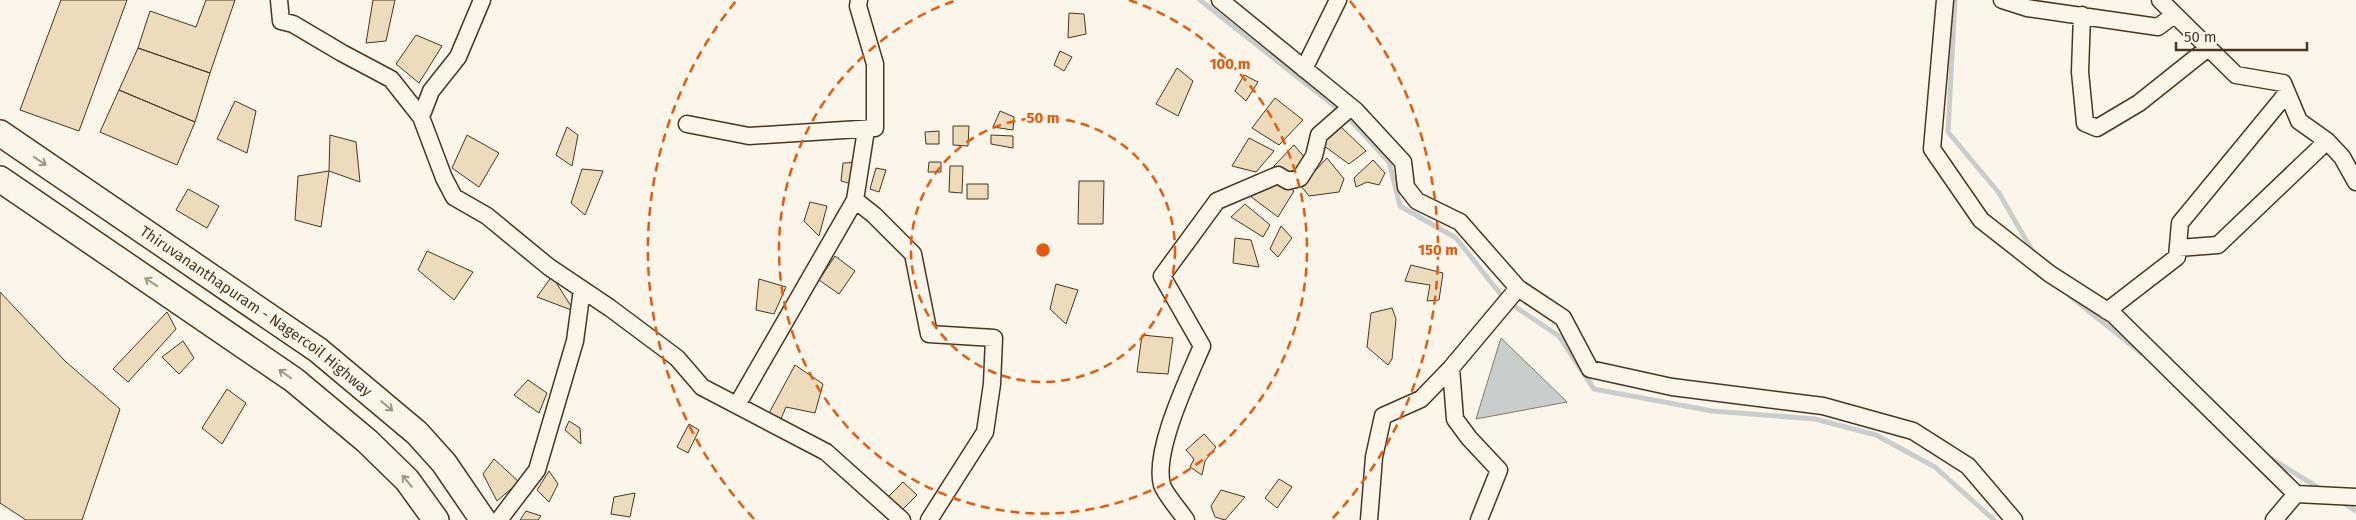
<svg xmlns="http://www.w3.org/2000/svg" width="2356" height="520" font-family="'Fira Sans',sans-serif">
<rect width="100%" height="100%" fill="#fbf6e9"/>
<path fill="#c9cecd" stroke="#887966" d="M1501,338L1567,402L1476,419Z"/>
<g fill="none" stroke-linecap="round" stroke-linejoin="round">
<path stroke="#c9cecd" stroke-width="5" d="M1200,0L1347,116L1389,162L1400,206L1456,238L1505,300L1559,336L1594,389L1712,411L1815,419L1876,435L1935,467L1994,520
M1955,0L1948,132L1999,193L2034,254
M2070,296L2141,353
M2267,456L2322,490
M2342,502L2356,511"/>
</g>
<path fill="#ecdcbc" stroke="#4a3520" d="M61,0H127L79,131L20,110Z
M206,0H235L210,73L138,48L150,11L196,27Z
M373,0H395L386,41L366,43Z
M1069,13L1084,14L1086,34L1068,38Z
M416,35L442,46L419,83L396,64Z
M138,48L210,73L195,122L119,90Z
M1060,51L1072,57L1064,71L1054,65Z
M1177,68L1193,81L1178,116L1156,104Z
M1244,75L1258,82L1246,101L1235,91Z
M119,90L195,122L177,165L100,132Z
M1275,98L1303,120L1279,145L1252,128Z
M235,101L256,111L247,153L217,139Z
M1000,111L1014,117L1013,130L993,127Z
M1338,124L1366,151L1349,164L1320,143Z
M953,126H969L968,146L953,145Z
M567,127L578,135L572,166L556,155Z
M939,131V144H926L925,132Z
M330,135L356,142L360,182L329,171Z
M467,135L499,153L479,187L452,168Z
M991,135L1013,136V148L991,144Z
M1249,138L1274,151L1256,172L1232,166Z
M1294,145L1306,159L1291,177L1274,166Z
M1327,158L1344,179L1339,192L1309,196L1301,186Z
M1373,160L1385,173L1379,185L1367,182L1356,187L1354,178Z
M863,162L856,185L841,181L843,163Z
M929,162H941V172H928Z
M950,166H963L962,193L949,192Z
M876,168L886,170L879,192L870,189Z
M582,169L603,171L585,215L571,203Z
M329,171L321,227L295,220L298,176Z
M1278,179L1294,191L1278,217L1250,196Z
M1079,181H1104L1103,224H1078Z
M967,184H988V199H967Z
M188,189L219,206L207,228L176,210Z
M810,202L827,206L819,236L804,221Z
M1245,204L1270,225L1263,237L1231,217Z
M1281,226L1292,238L1278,257L1270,249Z
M1235,238L1251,240L1259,267L1233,263Z
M427,251L473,272L454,300L418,270Z
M835,256L855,271L839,294L819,280Z
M1411,265L1443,273L1439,300L1427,301L1430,285L1405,281Z
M552,276L574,311L537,297Z
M759,279L786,287L774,314L756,310Z
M1056,284L1078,290L1066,324L1050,309Z
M0,292L65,361L120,409L82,520H26L0,503Z
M1392,308L1396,319L1392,359L1388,365L1367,347L1371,313Z
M167,312L176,329L128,382L113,369Z
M1142,335L1173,338L1168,374L1137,372Z
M183,341L194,358L179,374L162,357Z
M795,365L823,384L815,413L786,407L780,421L768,415Z
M528,380L547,393L539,413L514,395Z
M227,389L246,403L222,444L202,428Z
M569,421L580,428L581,444L565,430Z
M689,424L699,430L688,453L677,447Z
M1204,434L1216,447L1205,461L1202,475L1190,467L1194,459L1186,450Z
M494,459L519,482L497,501L483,474Z
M549,471L558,484L549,502L537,490Z
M1279,479L1292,487L1277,508L1265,498Z
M903,482L917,495L901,511L887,498Z
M1221,490L1245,497L1225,520L1215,517L1211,506Z
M635,493L630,517L611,514L614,497Z
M526,511L541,516L538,520H520Z"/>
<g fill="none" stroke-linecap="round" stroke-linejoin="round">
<g stroke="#4a3520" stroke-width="19">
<path id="minor" d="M279,0L281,21L293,24L342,53L391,79L421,117L444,178L454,197L487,216L549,267L610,308L677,358L702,387L826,452L902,520
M1220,0L1355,110L1403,162L1406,187L1417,201L1460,222L1518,288L1563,318L1590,369L1672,387L1823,406L1913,431L1968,466L2014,520
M1945,0L1932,149L1981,220L2050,274L2114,315L2296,494L2356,497
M2002,0L2027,8L2158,27L2174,15
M2160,0L2236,75L2283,83L2299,121L2327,141L2342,157L2356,182
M2082,15L2080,72L2085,123L2097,128L2139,103L2208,48
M1304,69L1338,0
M421,117L431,91L458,57L482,0
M687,124L749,136L875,128V64L858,6L859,0
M855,200L874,215L913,254L929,334L994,338L992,384L985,432L929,520
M2178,248L2218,245L2327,141
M2107,311L2177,257L2180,223L2287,93
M1451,368L1455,419L1469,438L1499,470L1479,520
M737,405L855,200L866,130
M499,520L537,470L575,341L582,289
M1186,520C1180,511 1165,494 1162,485C1153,451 1188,379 1202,346L1162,276L1217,201L1278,175L1288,181L1300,178L1314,156L1319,135L1351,107
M1369,520L1374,457L1383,416L1421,399L1451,368L1518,288
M2274,520L2296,494"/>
</g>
<g stroke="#4a3520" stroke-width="28">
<g id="primary">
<path id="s1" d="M0,133L318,350L417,433L444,463L483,520"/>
<path d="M0,179L294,380L367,441L407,480L436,520"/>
</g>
</g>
<use href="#minor" stroke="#fbf6e9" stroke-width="16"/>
<use href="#primary" stroke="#fbf6e9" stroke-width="25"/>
</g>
<defs><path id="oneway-shaft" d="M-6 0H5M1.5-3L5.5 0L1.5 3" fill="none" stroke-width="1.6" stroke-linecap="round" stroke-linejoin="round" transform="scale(1.25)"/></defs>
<g stroke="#a29684">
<use href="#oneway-shaft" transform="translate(40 161) rotate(34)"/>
<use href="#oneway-shaft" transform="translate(151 282) rotate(-146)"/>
<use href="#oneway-shaft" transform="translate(285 374) rotate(-145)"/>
<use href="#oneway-shaft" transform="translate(387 406) rotate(40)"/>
<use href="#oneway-shaft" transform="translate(407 481) rotate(-130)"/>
</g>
<g fill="none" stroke="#e8590c" stroke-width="2.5" stroke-dasharray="9 6">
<circle cx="1043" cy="250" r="132"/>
<path d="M1129 0A264 264 0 1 1 957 0"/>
<path d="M754 519A395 395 0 0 1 736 1M1350 1A395 395 0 0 1 1332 519"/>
</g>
<g text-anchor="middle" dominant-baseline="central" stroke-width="4" stroke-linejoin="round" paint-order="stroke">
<g font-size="15" fill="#4a3520" stroke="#fbf6e9">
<text stroke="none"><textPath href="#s1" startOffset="312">Thiruvananthapuram - Nagercoil Highway</textPath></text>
</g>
</g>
<circle cx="1043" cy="250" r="8" fill="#e8590c" stroke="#fbf6e9" stroke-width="2.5"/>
<g font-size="15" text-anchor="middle" font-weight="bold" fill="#e8590c" stroke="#fbf6e9" stroke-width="4" stroke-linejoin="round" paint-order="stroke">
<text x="1230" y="69">100 m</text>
<text x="1043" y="123">50 m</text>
<text x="1438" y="255">150 m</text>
</g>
<path d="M2176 42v8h131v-8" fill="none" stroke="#4a3520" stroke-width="2.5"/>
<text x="2184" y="42" font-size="15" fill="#4a3520" stroke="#fbf6e9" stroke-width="4" paint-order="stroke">50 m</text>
</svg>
